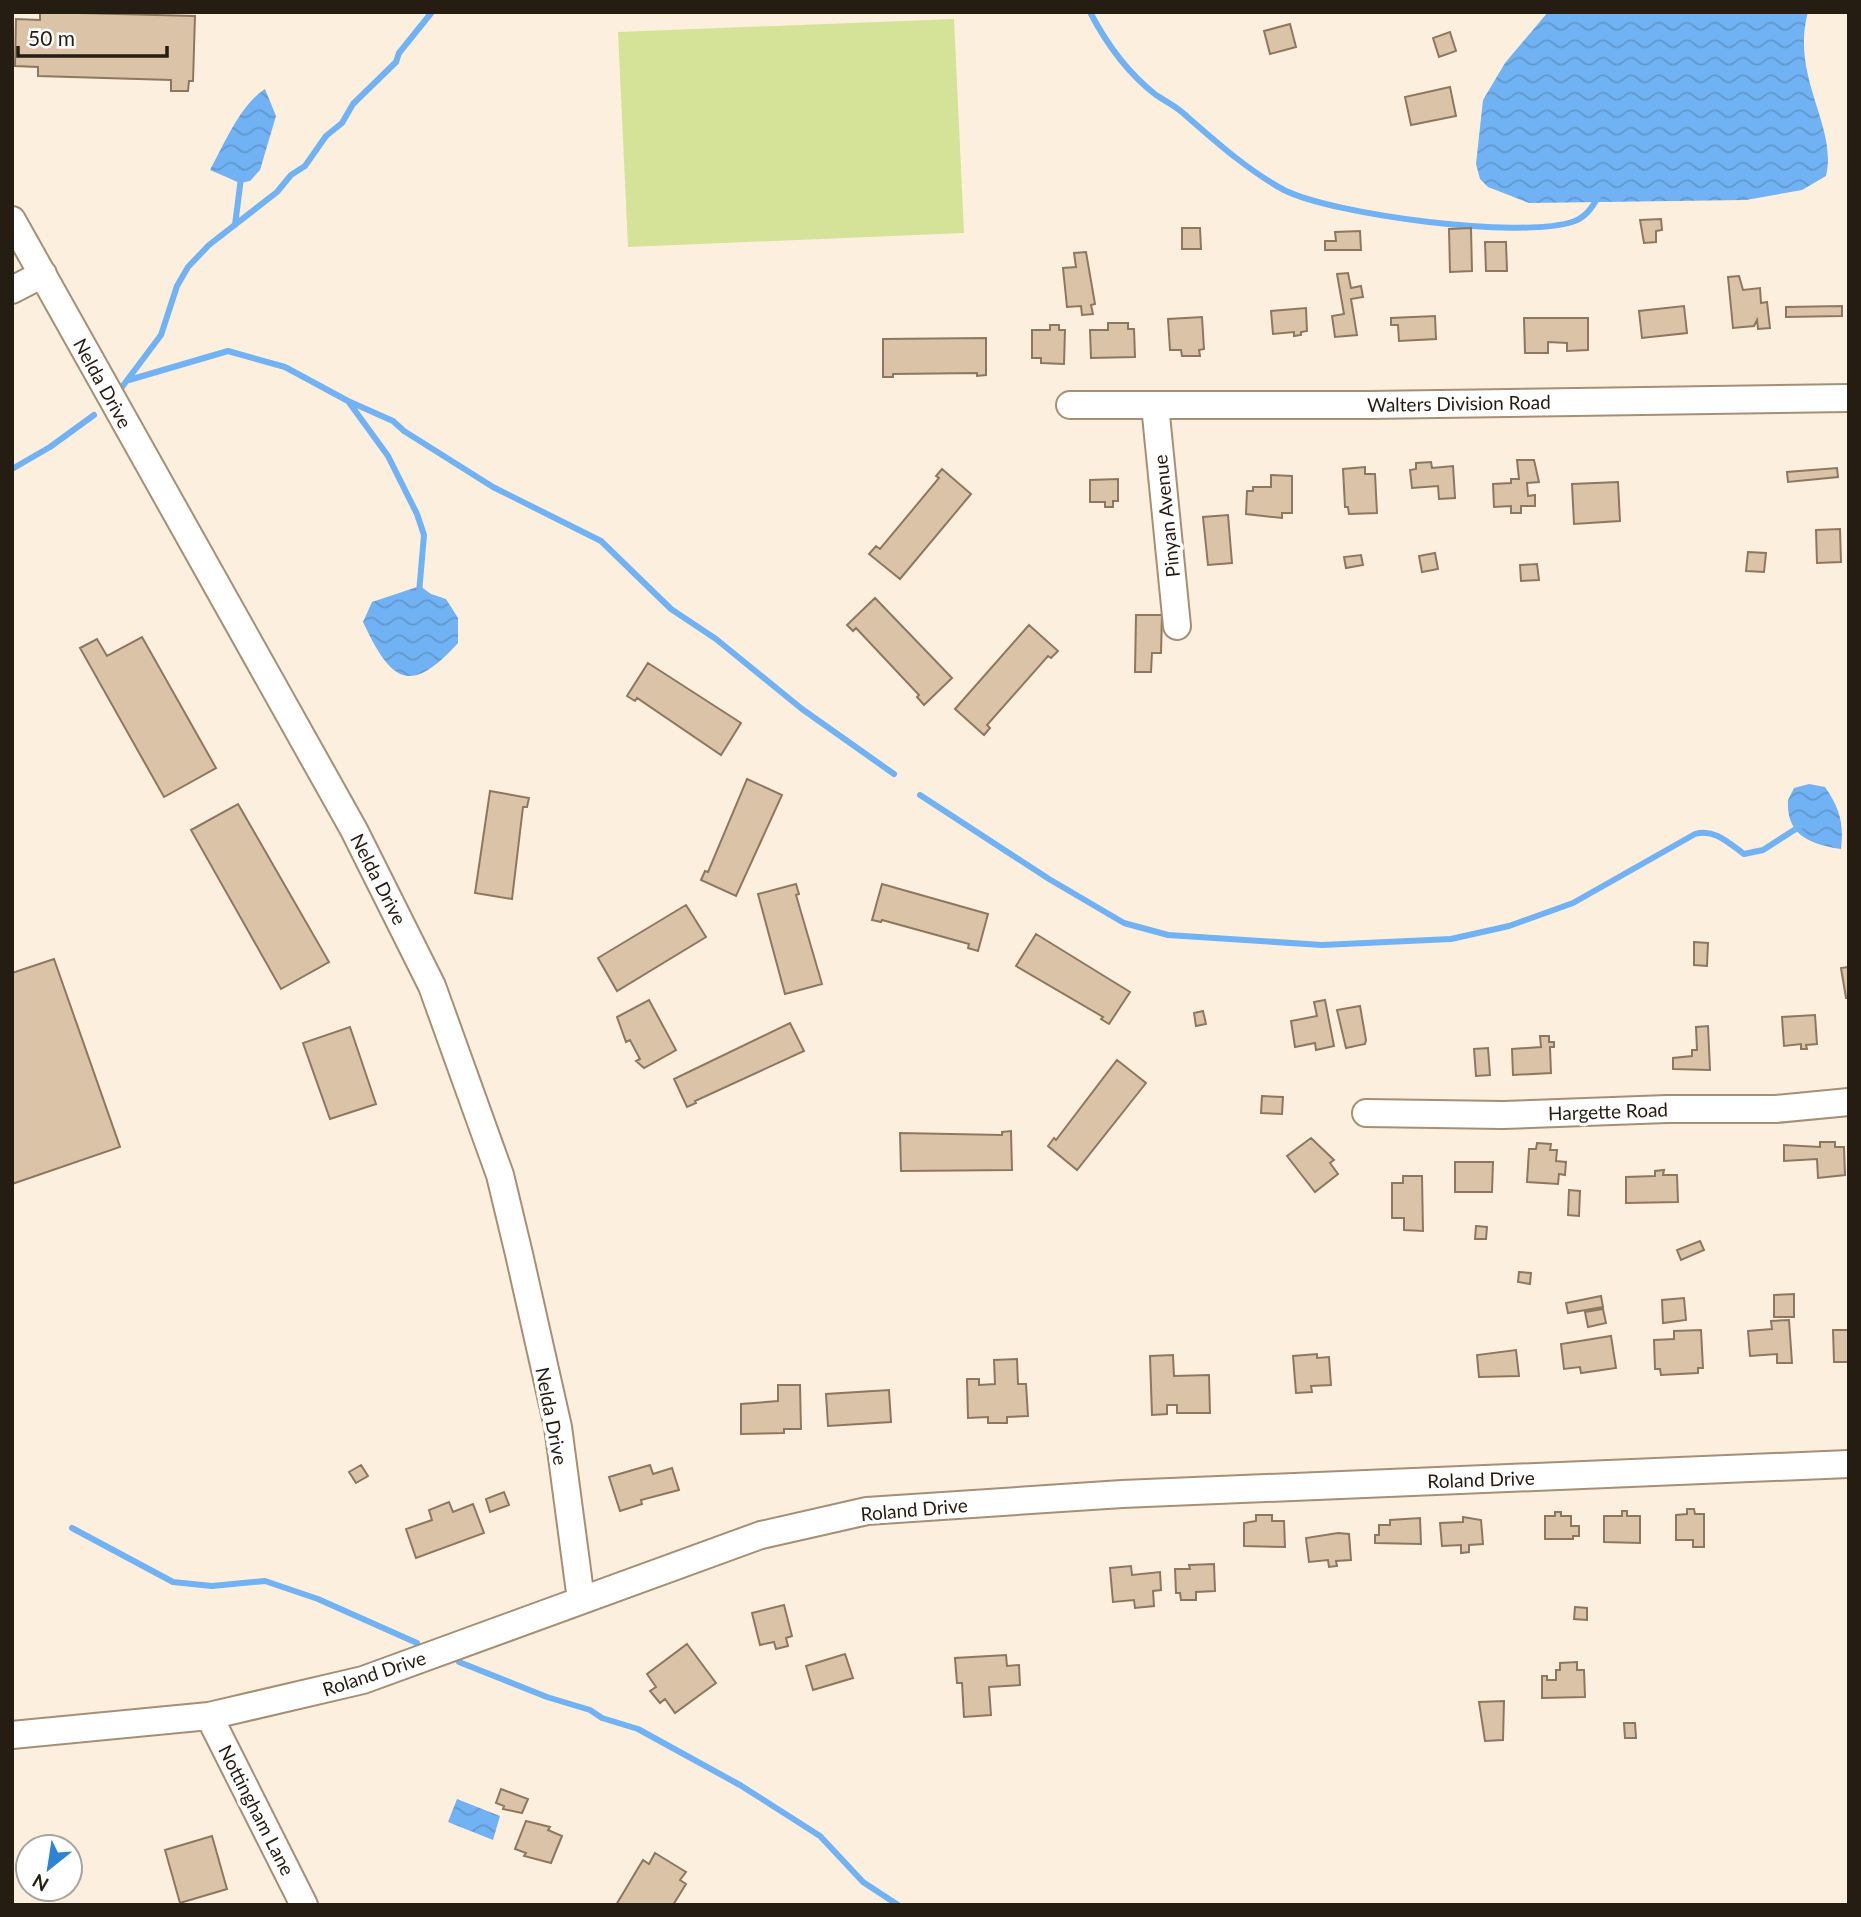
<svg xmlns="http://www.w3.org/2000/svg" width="1861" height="1917" font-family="Lato,sans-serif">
<defs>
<pattern id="water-waves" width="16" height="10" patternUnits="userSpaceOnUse" patternTransform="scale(1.75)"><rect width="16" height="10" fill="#70b2f3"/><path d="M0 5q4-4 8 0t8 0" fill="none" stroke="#6198cf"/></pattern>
</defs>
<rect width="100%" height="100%" fill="#fdefde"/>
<path fill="#d5e398" d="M954,19L964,233L628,247L618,32Z"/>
<path fill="url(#water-waves)" d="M1548,12H1808C1790,77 1838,126 1826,176L1802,190L1746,200L1529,203L1488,187L1480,179L1476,164L1483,100L1505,63Z
M265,89L276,116L260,170L250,181L240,183L210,170C224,145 240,105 265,89Z
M420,586L431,594L446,599L458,618V643C409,697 391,681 363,622L372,602Z
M1809,784L1825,787C1840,809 1844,823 1841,849C1812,844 1786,837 1788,800L1794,788Z
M457,1799L500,1816L493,1840L448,1822Z"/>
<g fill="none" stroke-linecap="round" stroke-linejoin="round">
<path stroke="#70b2f3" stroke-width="6" d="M1090,12C1106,43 1129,74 1156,95C1165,101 1174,105 1183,113C1214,140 1247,170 1284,190C1334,215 1519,239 1572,222C1585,218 1592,208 1598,197
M235,225L241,178
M129,380L228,351L285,367L348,401L393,421L404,431L493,487L601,541L671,609L716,639L802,709L894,774
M122,387L161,335L177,286L188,267L209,245L277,192L291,175L305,166L326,136L342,123L353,104L396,62L399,53L432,12
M348,401L388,456L417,514L424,535L419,593
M12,469L50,447L94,415
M920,795L1049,879L1124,923L1168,935L1322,945L1451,939L1509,926L1573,903L1695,834C1714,828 1729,843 1744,854L1763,850L1802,825
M72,1528L173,1582L212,1586L265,1581L318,1599L417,1643
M459,1662L547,1697L590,1710L602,1718L638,1729L740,1785L820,1836L863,1882L898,1905"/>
</g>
<path fill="#dbc3a8" stroke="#8d785f" stroke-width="2" d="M40,12L195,16L193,81H189L188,91H171V80L38,76V67L15,66L16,19L40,20Z
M1290,24L1296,47L1270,54L1264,31Z
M1450,32L1456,51L1439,57L1433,38Z
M1450,87L1456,116L1411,125L1405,97Z
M1661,219L1662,230L1656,231V242L1644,243L1640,220Z
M1182,228H1200L1201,249H1182Z
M1471,228L1472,271L1450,272L1449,229Z
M1360,231L1361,250H1325V241H1336L1335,232Z
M1485,242H1506L1507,271H1486Z
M1086,252L1095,304L1091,305L1093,314L1082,315L1081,306L1067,307L1063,268L1076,267L1074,253Z
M1348,273L1351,288L1361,286L1363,297L1351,299L1357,335L1335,337L1332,316L1344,314L1337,274Z
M1739,276L1743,290L1760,288L1761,303L1767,302L1770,328L1758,329L1757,320L1754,326L1733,328L1728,277Z
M1684,306L1687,333L1642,338L1639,311Z
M1842,306V316L1786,317V307Z
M1306,308L1307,331L1301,332V335L1294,336V332L1273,334L1271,311Z
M1435,316L1436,339L1399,341L1398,325H1391V318Z
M1202,317L1204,349L1199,350L1200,356H1182L1181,350H1170L1168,319Z
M1524,318H1588V350L1567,351V343L1548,342V353H1525Z
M1108,323H1128V329H1134L1135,357L1091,358L1090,330H1108Z
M1050,325H1059V330H1065L1064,364L1041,363V358H1032V330H1050Z
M986,338V375L977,376V373L893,374V377H883V339Z
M1517,460H1534L1539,482L1527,483L1528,496L1535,495V506H1521V513H1511V506L1494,507L1493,484L1511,483V479H1519Z
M1431,462L1432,468L1453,466L1455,498L1439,499L1438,486L1412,488L1410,470L1416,469V463Z
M1365,467V474H1375L1377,513L1349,514L1348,507H1345L1343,469Z
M1837,468L1838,477L1788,482L1787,472Z
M942,469L971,494L900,579L869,554L876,546L880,549L939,478L936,476Z
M1271,475L1292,476V513H1282V518L1246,514L1247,491H1253V487H1271Z
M1118,479V501H1113V507H1105V502H1090V480Z
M1618,482L1620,521L1574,524L1572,484Z
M1228,515L1232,563L1208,565L1203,517Z
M1840,529L1841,562L1817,563L1816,530Z
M1748,552L1766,553L1764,572L1746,571Z
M1435,553L1438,569L1422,572L1419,556Z
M1361,555L1363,565L1346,568L1344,557Z
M1537,564L1539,580L1521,581L1520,565Z
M875,598L952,678L924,705L917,697L919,695L856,628L853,631L847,625Z
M1136,615H1162L1161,653H1152L1151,672H1135Z
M1029,625L1058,651L1051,658L1048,656L987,725L990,728L984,735L955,709Z
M142,637L216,768L164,797L80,648L97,639L107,656Z
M648,663L741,723L721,755L637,698L635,701L627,696Z
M747,779L782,795L736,896L701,880L705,871L708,872Z
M490,791L529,798L527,807H523L512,899L475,893Z
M238,804L329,962L281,989L191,830Z
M796,884L799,894L796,895L822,984L785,994L758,894Z
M882,884L988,914L978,951L968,948L969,944L882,920L881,922L872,920Z
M686,905L706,937L617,991L598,958Z
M1036,934L1130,992L1109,1024L1101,1019L1103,1017L1016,966Z
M1694,942L1708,943L1707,966L1694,965Z
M54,959L120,1147L12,1184V973Z
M1849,967V998H1846L1841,968Z
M649,1000L676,1050L644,1068L636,1061L640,1059L630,1040L626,1042L617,1017Z
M1325,1000L1334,1046L1316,1050L1315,1043L1295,1047L1291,1021L1317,1016L1314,1002Z
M1360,1006L1366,1040L1365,1044L1346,1048L1337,1010Z
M1203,1011L1206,1024L1196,1026L1194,1013Z
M1815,1015L1817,1044L1806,1045L1807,1049H1801V1044L1784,1046L1782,1017Z
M790,1023L804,1051L695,1101L696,1103L687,1107L674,1079Z
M1708,1026L1710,1070L1673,1069V1058L1692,1056V1050H1697L1696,1027Z
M350,1027L376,1104L330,1119L303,1043Z
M1540,1036H1549V1042H1554V1047H1550L1551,1073L1513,1075L1512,1049L1541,1047Z
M1488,1048L1490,1075L1476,1076L1474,1049Z
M1117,1060L1146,1083L1077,1170L1048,1146L1054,1138L1056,1140Z
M1262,1096L1283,1097L1282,1114L1261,1113Z
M1011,1131L1012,1170L901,1171L900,1133L1002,1135V1132Z
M1311,1138L1334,1160L1330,1163L1338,1174L1315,1192L1287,1156Z
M1820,1142H1835V1147H1844L1845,1175L1818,1178L1817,1159L1784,1161V1145L1820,1147Z
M1537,1143L1551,1144L1550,1150H1557L1556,1161L1566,1162L1565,1175L1559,1174L1558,1184L1527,1182L1529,1149H1536Z
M1455,1162H1493L1492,1192H1455Z
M1664,1170L1663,1175H1677L1678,1202L1626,1203V1177L1655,1176V1171Z
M1403,1176H1422L1423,1231L1404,1230V1218H1392V1183H1403Z
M1569,1190L1580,1191L1579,1216L1568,1215Z
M1476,1226L1487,1227L1486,1239H1475Z
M1700,1241L1704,1250L1681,1260L1677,1250Z
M1519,1272L1531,1273L1530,1284L1518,1282Z
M1794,1294V1317H1774V1295Z
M1601,1296L1603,1307L1568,1313L1566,1303Z
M1684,1298L1686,1320L1663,1323L1662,1300Z
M1603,1309L1606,1323L1588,1327L1585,1312Z
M1789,1320L1792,1363H1777V1354L1750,1356L1748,1331L1772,1329L1771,1321Z
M1701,1330L1703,1368H1698V1373L1661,1375L1660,1369H1655L1654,1340L1674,1339V1331Z
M1833,1330H1849V1362H1834Z
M1611,1336L1616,1368L1581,1373L1580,1367L1564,1369L1561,1344Z
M1516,1350L1519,1376L1479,1377L1477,1355Z
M1317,1354V1358L1329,1357L1331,1385L1311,1386L1312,1392L1296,1393L1293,1356Z
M1173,1355L1174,1376L1209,1375L1210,1413H1177V1405H1167V1414L1152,1415L1150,1356Z
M1017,1359L1018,1384H1026L1028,1416L1007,1417V1423H988V1417L968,1418L967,1379H979V1385L995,1384L994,1360Z
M778,1385H800L801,1429H784V1433L741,1434V1404L778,1401Z
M889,1390L891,1422L828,1426L826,1394Z
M361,1465L368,1476L356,1483L349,1472Z
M650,1465L653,1474L672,1468L679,1490L641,1500L642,1504L620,1511L609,1477Z
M504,1492L509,1505L490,1512L486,1499Z
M449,1502L453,1512L473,1504L484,1533L416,1558L406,1529L432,1520L429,1510Z
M1687,1509H1694L1695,1514H1704V1547H1693V1540H1676V1515L1687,1514Z
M1622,1511H1627V1516H1640V1543L1604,1542V1516H1622Z
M1555,1512H1561V1516H1571V1526H1579V1536H1573V1539H1545V1516H1555Z
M1256,1515H1272V1521H1284L1285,1547L1244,1546V1523L1256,1521Z
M1463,1517L1481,1520L1483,1544L1469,1545V1552L1461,1553V1545L1442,1546L1440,1523L1463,1522Z
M1420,1518L1421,1544L1375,1543V1535H1379V1525H1390V1520Z
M1338,1533L1349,1534L1351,1560L1336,1561L1337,1566L1329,1567L1328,1560L1309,1562L1306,1538Z
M1214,1564L1215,1591L1196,1592V1600H1181L1180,1593H1176L1175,1569H1190L1189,1565Z
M1131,1566L1132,1575L1160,1572L1161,1590L1153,1591L1154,1606L1135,1608L1134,1600L1113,1602L1110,1568Z
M784,1605L792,1636L786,1638L788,1646L776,1649L774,1642L760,1645L752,1613Z
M1575,1607L1587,1608V1620L1574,1619Z
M687,1644L716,1683L675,1713L665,1699L660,1703L650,1691L656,1687L647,1674Z
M845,1654L853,1678L813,1690L806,1666Z
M1006,1655L1007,1666L1019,1665L1020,1685L989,1687L991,1715L964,1717L962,1683H957L955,1658Z
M1577,1662V1670H1584L1585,1697L1542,1698V1676H1547V1680H1556V1670H1560V1663Z
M1504,1701L1503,1740L1485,1741L1479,1702Z
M1624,1723H1635L1636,1738H1625Z
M501,1789L528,1799L522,1813L503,1809L504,1806L496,1803Z
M526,1821L550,1827L548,1830L562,1836L551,1863L524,1856L526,1853L515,1849Z
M212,1836L227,1889L180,1903L165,1850Z
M655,1853L686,1872L680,1880L686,1884L673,1905H616L643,1860L649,1864Z"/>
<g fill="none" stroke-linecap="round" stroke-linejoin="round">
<g stroke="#a58f75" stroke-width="30">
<path id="minor" d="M12,220L354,830L432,986L500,1175L519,1254L558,1427L581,1600
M12,290L43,274
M1070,405H1369L1849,398
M1155,405L1177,626
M1366,1113L1503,1115L1667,1109H1776L1849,1102
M209,1716L304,1905
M12,1735L209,1716L363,1680L761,1535L867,1511L1122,1494L1849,1464"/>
</g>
<use href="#minor" stroke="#fff" stroke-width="26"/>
</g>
<g text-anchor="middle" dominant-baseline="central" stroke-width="7" stroke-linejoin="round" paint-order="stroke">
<g font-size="19" fill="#251c12" stroke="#fff">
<text transform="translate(103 383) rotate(61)">Nelda Drive</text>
<text transform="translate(1459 403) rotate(-1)">Walters Division Road</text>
<text transform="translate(1166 516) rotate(-96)">Pinyan Avenue</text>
<text transform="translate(379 879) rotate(63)">Nelda Drive</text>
<text transform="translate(1608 1111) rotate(-2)">Hargette Road</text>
<text transform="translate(552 1416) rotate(79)">Nelda Drive</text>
<text transform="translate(1481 1479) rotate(-2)">Roland Drive</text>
<text transform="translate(914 1509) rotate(-5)">Roland Drive</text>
<text transform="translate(374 1673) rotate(-18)">Roland Drive</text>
<text transform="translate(257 1810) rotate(63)">Nottingham Lane</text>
</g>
</g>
<rect width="1861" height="1917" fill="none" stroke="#251c12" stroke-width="28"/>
<g transform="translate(49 1868) rotate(210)"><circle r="33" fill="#ffffff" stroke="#a8a4a0" stroke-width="2"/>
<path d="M0-5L12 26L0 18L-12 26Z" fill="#2e83d2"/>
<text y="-10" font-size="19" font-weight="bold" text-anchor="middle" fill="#251c12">N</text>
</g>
<path d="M18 46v10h149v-10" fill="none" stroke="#251c12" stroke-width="3.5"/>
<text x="28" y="46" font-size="21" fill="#251c12" stroke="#ffffff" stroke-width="5" paint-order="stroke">50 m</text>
</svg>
